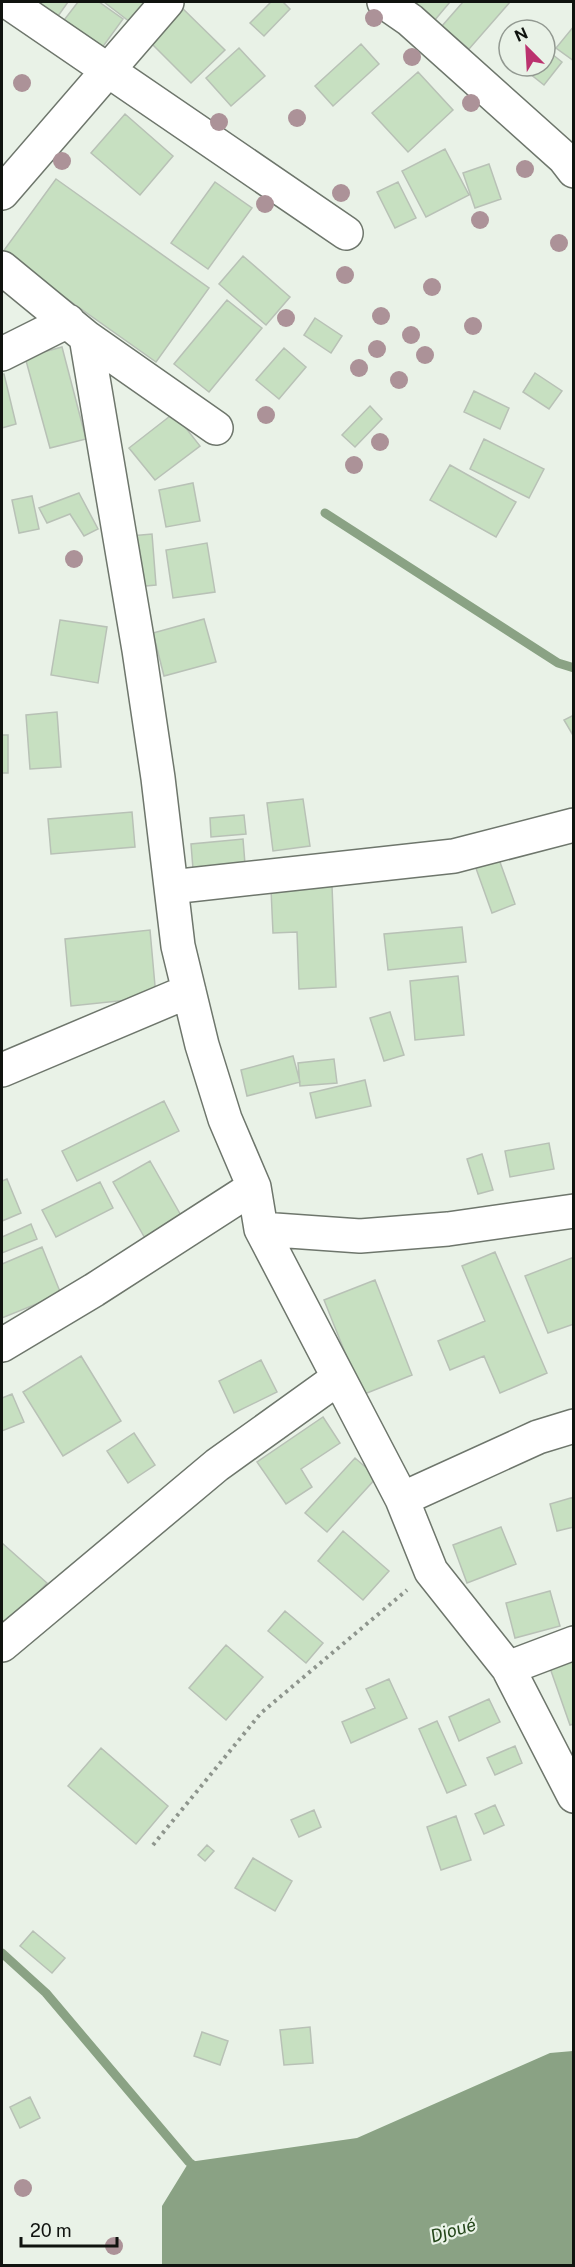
<svg xmlns="http://www.w3.org/2000/svg" width="575" height="2267" font-family="'Public Sans',sans-serif">
<rect width="100%" height="100%" fill="#e9f2e7"/>
<path fill="#8aa284" d="M573,2051V2265H162V2206L189,2162L357,2138L550,2053Z"/>
<g fill="none" stroke-linecap="round" stroke-linejoin="round">
<path stroke="#8aa284" stroke-width="9" d="M325,513L558,663L574,668
M2,1953L46,1993L189,2162L197,2168"/>
</g>
<path fill="#c7e0c1" stroke="#b8c1b6" stroke-width="1.5" d="M29,2H68L58,16Z
M78,2H99L123,19L99,52L61,24Z
M104,2H147L130,22Z
M176,2L225,50L191,83L142,34Z
M271,2H283L290,9L264,36L250,23Z
M410,2H450L434,21Z
M463,2H510L469,49L442,26Z
M574,26V61L556,48Z
M361,44L379,64L333,106L315,86Z
M239,48L265,76L231,106L206,78Z
M547,50L562,62L544,85L529,73L534,66H545Z
M418,72L453,110L408,152L372,113Z
M125,114L173,156L140,195L91,153Z
M445,149L469,195L426,217L402,171Z
M489,164L501,199L475,208L463,173Z
M56,179L209,288L156,362L2,253Z
M215,182L252,208L208,269L171,243Z
M398,182L416,218L395,228L377,192Z
M243,256L290,297L266,325L219,284Z
M227,300L262,328L209,392L174,364Z
M315,318L342,336L331,353L304,335Z
M62,347L86,439L50,448L25,357Z
M284,348L306,367L279,399L256,380Z
M535,373L562,391L549,409L523,392Z
M2,374H4L16,424L2,428Z
M474,391L509,408L500,429L464,412Z
M370,406L382,419L355,447L342,435Z
M174,413L200,446L155,480L129,448Z
M484,439L544,469L529,498L470,469Z
M450,465L516,502L496,537L430,500Z
M193,483L200,521L166,527L159,490Z
M79,493L98,529L84,536L70,514L47,523L39,508Z
M32,496L39,529L19,533L12,500Z
M152,534L156,585L135,587L130,536Z
M207,543L215,592L173,598L166,550Z
M204,619L216,662L164,676L153,633Z
M60,620L107,627L98,683L51,675Z
M57,712L61,767L30,769L26,715Z
M574,715V737L564,720Z
M2,735H8V773H2Z
M303,799L310,846L273,851L267,803Z
M132,812L135,847L51,854L48,819Z
M244,815L246,834L211,837L210,818Z
M243,839L245,864L193,869L191,844Z
M496,851L515,904L492,913L473,860Z
M332,886L336,987L299,989L297,932L273,933L271,889Z
M462,927L466,962L388,970L384,934Z
M150,930L156,997L71,1006L65,939Z
M458,976L464,1035L415,1040L410,981Z
M390,1012L404,1055L384,1061L370,1018Z
M293,1056L300,1082L247,1096L241,1070Z
M334,1059L337,1083L300,1086L298,1063Z
M365,1080L371,1106L316,1118L310,1093Z
M164,1101L179,1131L77,1181L62,1151Z
M549,1143L554,1169L510,1177L505,1151Z
M482,1154L493,1190L478,1194L467,1159Z
M150,1161L187,1226L150,1247L113,1182Z
M7,1179L21,1213L2,1221V1181Z
M100,1182L113,1208L56,1237L42,1210Z
M31,1224L37,1239L2,1253V1237Z
M42,1247L61,1294L2,1318V1264Z
M495,1252L547,1373L500,1393L484,1356L450,1370L438,1341L485,1321L462,1266Z
M574,1257V1324L548,1333L525,1276Z
M375,1280L412,1375L362,1395L324,1300Z
M81,1356L121,1421L63,1456L23,1392Z
M261,1360L277,1392L234,1413L219,1381Z
M12,1394L24,1422L2,1431V1398Z
M323,1417L340,1443L301,1469L312,1487L286,1504L257,1462Z
M134,1433L155,1465L128,1483L107,1451Z
M355,1458L377,1477L327,1532L305,1513Z
M574,1497V1527L557,1531L550,1504Z
M501,1527L516,1564L467,1583L453,1545Z
M343,1531L389,1571L363,1600L318,1561Z
M2,1543L47,1583L4,1630L2,1627Z
M550,1591L560,1626L515,1638L506,1603Z
M285,1611L323,1643L306,1663L268,1631Z
M226,1645L263,1677L226,1720L189,1688Z
M574,1660V1724L570,1725L550,1668Z
M389,1679L407,1718L351,1743L342,1722L375,1708L366,1689Z
M489,1699L500,1722L459,1741L449,1717Z
M437,1721L466,1785L447,1793L419,1729Z
M515,1746L522,1763L495,1775L487,1758Z
M101,1748L168,1806L136,1844L68,1786Z
M495,1805L504,1825L484,1834L475,1814Z
M314,1810L321,1827L299,1837L291,1820Z
M456,1816L471,1860L441,1870L427,1827Z
M207,1845L214,1851L205,1861L198,1855Z
M253,1858L292,1881L275,1911L235,1888Z
M33,1931L65,1958L52,1973L20,1946Z
M310,2027L313,2063L284,2065L280,2030Z
M202,2032L228,2041L220,2065L194,2056Z
M30,2097L40,2118L20,2128L10,2107Z"/>
<g fill="none" stroke-linecap="round" stroke-linejoin="round">
<g stroke="#6e766c" stroke-width="36">
<path id="minor" d="M8,2L346,233
M384,2L410,20L564,158L574,171
M2,193L167,2
M2,268L86,337L139,650L158,778L178,946L202,1045L225,1119L254,1187L261,1229L402,1499L431,1571L508,1668L574,1796
M86,337L216,428
M2,354L68,321
M171,887L454,856L574,825
M2,1070L189,991
M261,1229L360,1236L448,1229L574,1211
M2,1345L94,1290L254,1187
M402,1499L538,1437L574,1426
M2,1645L217,1465L337,1379
M508,1668L574,1643"/>
</g>
<path stroke="#8e958d" stroke-width="4" stroke-dasharray="3 4.5" stroke-linecap="butt" d="M153,1845L261,1713L407,1590"/>
<use href="#minor" stroke="#fff" stroke-width="33"/>
</g>
<g fill="#ac9298">
<circle cx="374" cy="18" r="9"/>
<circle cx="412" cy="57" r="9"/>
<circle cx="22" cy="83" r="9"/>
<circle cx="471" cy="103" r="9"/>
<circle cx="297" cy="118" r="9"/>
<circle cx="219" cy="122" r="9"/>
<circle cx="62" cy="161" r="9"/>
<circle cx="525" cy="169" r="9"/>
<circle cx="341" cy="193" r="9"/>
<circle cx="265" cy="204" r="9"/>
<circle cx="480" cy="220" r="9"/>
<circle cx="559" cy="243" r="9"/>
<circle cx="345" cy="275" r="9"/>
<circle cx="432" cy="287" r="9"/>
<circle cx="381" cy="316" r="9"/>
<circle cx="286" cy="318" r="9"/>
<circle cx="473" cy="326" r="9"/>
<circle cx="411" cy="335" r="9"/>
<circle cx="377" cy="349" r="9"/>
<circle cx="425" cy="355" r="9"/>
<circle cx="359" cy="368" r="9"/>
<circle cx="399" cy="380" r="9"/>
<circle cx="266" cy="415" r="9"/>
<circle cx="380" cy="442" r="9"/>
<circle cx="354" cy="465" r="9"/>
<circle cx="74" cy="559" r="9"/>
<circle cx="23" cy="2188" r="9"/>
<circle cx="114" cy="2246" r="9"/>
</g>
<g text-anchor="middle" dominant-baseline="central" stroke-width="4.5" stroke-linejoin="round" paint-order="stroke">
<g font-size="18" font-style="italic" fill="#234519" stroke="#e9f2e7">
<text transform="translate(453 2230) rotate(-16)">Djoué</text>
</g>
</g>
<rect width="575" height="2267" fill="none" stroke="#10130f" stroke-width="6"/>
<g transform="translate(527 48) rotate(336)"><circle r="28" fill="#e9f2e7" stroke="#929991" stroke-width="1.5"/>
<path d="M0-4.5L10 22L0 15L-10 22Z" fill="#bb326e"/>
<text y="-9" font-size="16" font-weight="bold" text-anchor="middle" fill="#10130f">N</text>
</g>
<path d="M21 2237v9h96v-9" fill="none" stroke="#10130f" stroke-width="3"/>
<text x="30" y="2237" font-size="18" fill="#10130f" stroke="#e9f2e7" stroke-width="4.5" paint-order="stroke">20 m</text>
</svg>
